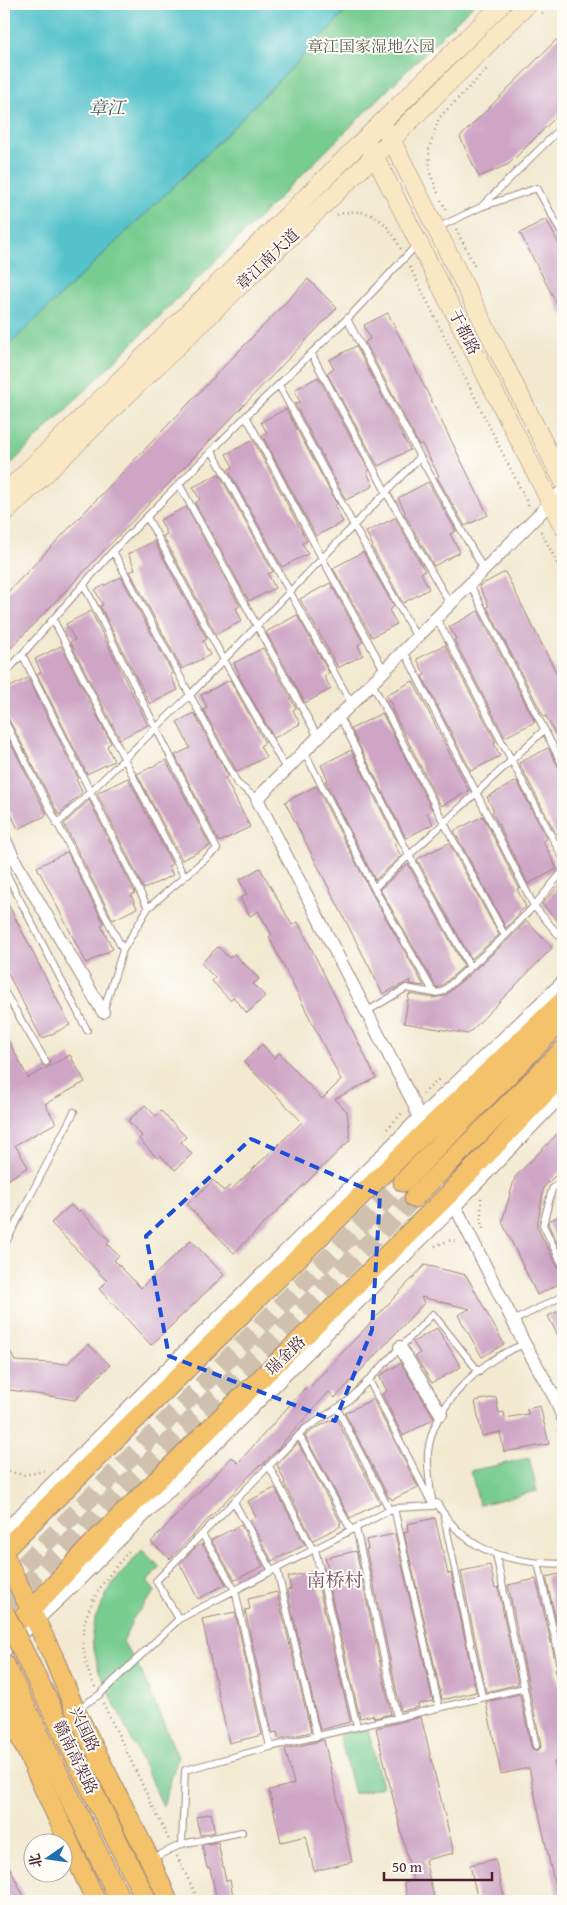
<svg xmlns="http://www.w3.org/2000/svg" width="567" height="1905" font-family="'Gentium Book Plus','Noto Serif SC',serif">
<rect width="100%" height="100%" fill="#fdfcf7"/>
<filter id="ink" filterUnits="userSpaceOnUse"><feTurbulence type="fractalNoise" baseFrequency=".02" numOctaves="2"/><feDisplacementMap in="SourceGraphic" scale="10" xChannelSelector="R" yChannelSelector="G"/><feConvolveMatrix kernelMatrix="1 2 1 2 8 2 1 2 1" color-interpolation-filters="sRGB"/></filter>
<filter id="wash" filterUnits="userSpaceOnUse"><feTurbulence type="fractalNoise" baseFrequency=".0096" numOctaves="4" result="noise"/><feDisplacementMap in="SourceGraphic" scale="20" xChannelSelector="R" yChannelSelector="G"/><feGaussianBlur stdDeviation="1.12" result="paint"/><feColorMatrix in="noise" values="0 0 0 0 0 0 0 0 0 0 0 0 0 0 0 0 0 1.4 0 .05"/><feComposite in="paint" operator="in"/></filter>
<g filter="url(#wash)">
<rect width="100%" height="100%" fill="#f2e9d0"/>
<path fill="#77cc90" stroke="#60765e" d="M353,4H474L4,471V350L208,153Z
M529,1458L537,1491L479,1505L471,1471Z
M142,1550L160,1567L148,1581L155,1592L133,1618L123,1642L141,1671L178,1757L163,1806L99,1671L92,1641L95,1619L110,1587Z
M367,1726L382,1787L354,1794L339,1733Z"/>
<path fill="#55c3cb" stroke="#50717b" d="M4,4H353L208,153L4,350Z"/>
<g id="blocks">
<path fill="#cea5c5" d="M563,33V110L509,164L479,177L460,137Z
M546,219L563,252V316L520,233Z
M308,279L337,308L4,655V596Z
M388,313L488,515L465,526L437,477L439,476L422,444L419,445L365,342L370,339L364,325Z
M356,346L410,450L378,466L327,373L334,369L329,360Z
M318,377L369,471L367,472L373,486L346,500L295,404L300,402L294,390Z
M286,409L337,504L335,506L343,522L316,536L262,435L267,433L261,422Z
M253,440L307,541L302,543L308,554L282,567L228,470L233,467L226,454Z
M219,474L273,572L268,574L275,588L249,601L195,503L200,500L193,487Z
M428,482L456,531L450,534L460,552L434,566L404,513L405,512L398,498Z
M186,507L240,606L236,608L242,621L216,634L163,536L167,534L160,520Z
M395,518L425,571L421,573L429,589L403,603L372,547L373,546L366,532Z
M154,541L207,639L203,641L210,655L182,669L130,572L135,569L128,554Z
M363,552L394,607L389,610L397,624L372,637L333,568Z
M505,572L563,686V756L557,743L559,742L546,716L544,717L487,607L489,606L479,586Z
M121,577L173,674L170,675L178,690L150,704L100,606L103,605L95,590Z
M330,583L363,642L358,645L363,655L338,668L300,599Z
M91,611L148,725L120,739L70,642L75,640L66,624Z
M478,611L535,722L505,737L454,640L456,639L449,627Z
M297,615L329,673L324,676L331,689L305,703L266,632Z
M445,645L496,742L494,743L500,756L471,771L422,676L425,675L417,659Z
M61,646L111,743L107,746L114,761L87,774L37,674L41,672L35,659Z
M263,648L296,708L293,710L300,724L274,738L238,675H240L234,663Z
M28,678L78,778L76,779L82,792L59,815L8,718L4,715V690Z
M230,680L265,743L260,746L266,757L237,772L203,709L207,707L201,695Z
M413,681L469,791L441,806L391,708L393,707L386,695Z
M194,713L228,776L225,778L250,827L219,842L175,755L190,748L177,722Z
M382,713L432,810L427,813L433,824L406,838L351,729Z
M4,730L47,815L18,829L4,799Z
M548,748L559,768L563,771V831L556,834L519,763Z
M351,750L397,842L394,844L401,856L375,880L325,781L328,780L321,765Z
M166,760L210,846L182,860L137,774Z
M128,778L172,864L168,866L173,875L144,889L97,793Z
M517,781L547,839L543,841L557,869L528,884L492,812L494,811L487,797Z
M316,786L370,890L424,986L410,984L411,980L383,994L285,802Z
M89,800L135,893L131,895L137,908L113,920L64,824Z
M483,816L519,888L517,889L526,907L519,912L520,913L506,928L454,831Z
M449,843L499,935L471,959L417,859Z
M67,852L104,924L101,926L113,949L86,963L37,867Z
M408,864L464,966L440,987L437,988L380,889Z
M260,868L292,925L298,922L376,1078L335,1099L347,1111L350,1140L234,1253L187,1205L213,1180L224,1191L229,1186L232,1189L302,1122L244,1062L262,1044L274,1058L279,1053L322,1099L341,1080L269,937L272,935L258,911L250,916L240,898L247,894L239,880Z
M563,882V926L542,904Z
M4,896L70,1025L42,1039L4,966Z
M527,921L552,948L468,1034L404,1023L409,994L433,998L445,996L508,940Z
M218,947L229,958L234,954L259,979L253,984L265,996L247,1013L233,997L230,1000L212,981L215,978L201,963Z
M4,1032L28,1078L70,1055L85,1082L45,1104L56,1123L15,1145L28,1167L4,1182Z
M145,1105L156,1116L161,1111L186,1137L181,1142L192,1154L175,1170L160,1155L157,1158L139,1139L142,1136L128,1121Z
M563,1128V1168L544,1187L537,1227L558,1268L563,1271V1282L537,1295L502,1222L515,1177Z
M71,1205L78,1212L80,1210L110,1241L107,1244L119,1256L114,1260L141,1288L191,1240L224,1275L151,1345L99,1289L107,1281L51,1223Z
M563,1214V1255L548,1224L549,1221Z
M425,1265L466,1275L504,1344L482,1357L458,1315L470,1309L421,1297L424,1303L335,1398L329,1392L279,1447L281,1446L261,1466L260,1465L170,1559L151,1542L232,1457L238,1463L305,1388L307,1390Z
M563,1309V1346L548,1316Z
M437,1328L461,1367L432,1383L415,1356L420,1353L413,1342Z
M4,1339L15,1361L67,1364L88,1344L110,1365L75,1400L4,1389Z
M401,1363L434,1418L432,1420L403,1436L382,1394L387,1391L379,1376Z
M496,1397L499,1413L504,1412L505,1418L528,1414L527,1409L540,1406L549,1444L504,1452L500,1432L482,1436L475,1401Z
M373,1399L418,1487L392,1500L390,1497L389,1498L345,1413Z
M336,1418L380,1503L350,1518L305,1436L314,1429Z
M298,1443L341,1523L339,1524L341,1526L313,1540L284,1483L285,1482L277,1465Z
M275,1488L305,1545L272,1561L250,1520L256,1517L248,1501Z
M435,1518L448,1574L451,1573L476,1692L446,1699H442L404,1532L408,1531L407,1524Z
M241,1525L263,1566L235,1580L211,1540Z
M395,1534L433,1701L418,1704L419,1707L401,1711L366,1549H368L366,1540Z
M202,1544L226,1584L198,1599L180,1564L195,1548Z
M356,1551L391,1714L374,1718L373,1715L360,1718L325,1569L328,1568L325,1558Z
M490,1565L495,1588L498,1587L518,1684L486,1692L461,1571Z
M315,1571L350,1720V1722L320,1730L287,1590L291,1589L288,1577Z
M563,1573V1652L546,1577Z
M536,1579L557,1668L555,1669L563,1706V1760L554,1762L563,1802V1899L558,1900L529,1768L501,1774L486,1702L520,1694L531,1747L535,1751L540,1749L541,1745L508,1585Z
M277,1592L311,1732L279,1739L277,1732L272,1733L245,1610L250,1609L248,1599Z
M235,1612L262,1735L229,1743L202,1619Z
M421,1717L454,1853L425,1860L435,1901H408L404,1882L413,1880L376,1728Z
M324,1740L352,1862L314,1871L306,1836L281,1842L269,1790L294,1784L285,1749Z
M211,1813L215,1832L200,1835L196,1817Z
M218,1842L226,1881L230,1880L234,1901H217L210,1868H207L202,1845Z
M4,1856L26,1901H4Z
M495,1859L505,1901H478L470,1865Z"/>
</g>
</g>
<g filter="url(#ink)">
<use href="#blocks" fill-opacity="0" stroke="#9e847e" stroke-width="1"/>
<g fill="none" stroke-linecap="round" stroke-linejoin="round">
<path stroke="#d0c1af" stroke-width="19" stroke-dasharray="19 9" stroke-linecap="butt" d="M4,1585L403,1182
M4,1607L414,1198"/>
<g stroke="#9e847e" stroke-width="8">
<path id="service" d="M482,206L563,126
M437,228L481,207L537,188L563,235
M347,319L420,457L484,570
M311,353L386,492L450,604
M279,385L354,526L417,638
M246,416L322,558L384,670
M212,451L351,703
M179,484L318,737
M147,517L224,660L286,769
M113,551L237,783L257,799
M470,584L563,766
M84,585L217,849L148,908L123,950L103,1012
M436,617L563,858
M53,619L184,876
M404,651L534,906L563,940
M22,654L148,908
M4,675L113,551L246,416L353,313L411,251L416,243
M372,683L444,823L505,936
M339,715L409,855L470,967
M4,720L123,950
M304,751L374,888L434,993
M57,824L190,695L420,457
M4,869L87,1030
M374,888L544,730
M4,991L46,1062
M366,1012L406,988L434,993L442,992L505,936L534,906L563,871
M563,1180L552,1189L543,1225L563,1266
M4,1246L74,1112
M513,1321L563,1296
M525,1344C482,1359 433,1405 428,1452C427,1470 430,1488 433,1506L437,1503C465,1553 510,1563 563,1564
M337,1408L390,1511
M299,1435L351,1530
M269,1466L313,1550
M234,1502L272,1571
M394,1508L439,1707
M444,1517L482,1697
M356,1528L397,1717
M202,1534L235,1590L270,1747
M315,1549L357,1727
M496,1554L536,1746
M538,1563L563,1673
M277,1569L317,1737
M179,1619L156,1581L305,1429L348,1401L433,1314L479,1372
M77,1709L99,1695L179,1619L394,1508L433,1506L369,1380
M182,1844L242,1832
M151,1859L182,1844L185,1770L270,1747L524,1688"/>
</g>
<g stroke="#9e847e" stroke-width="14">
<path id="minor" d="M4,838L17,865L103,1012
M422,1127L413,1102L257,799L563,490
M451,1198L524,1343L555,1398L563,1418
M400,1347L441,1414"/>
</g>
<g stroke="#9e847e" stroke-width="17">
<path id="tertiary" d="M4,1533L419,1120L563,984
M4,1649L75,1582L454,1205L563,1092"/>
</g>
<g stroke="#9e847e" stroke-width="19">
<path id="secondary" d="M387,131L563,481
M370,147L563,527
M4,494L502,4
M4,514L392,139L528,4"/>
</g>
<g stroke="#9e847e" stroke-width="21">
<path id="primary" d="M403,1182L563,1019
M414,1198L563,1050
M4,1550L425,1132L563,1001
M4,1555L53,1656L75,1710L150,1860L168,1901
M4,1635L31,1610L98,1538L449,1194L563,1074
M4,1702L96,1901"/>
</g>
<g stroke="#9e847e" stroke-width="22">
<path id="trunk" d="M4,1664L121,1901"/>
</g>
<path stroke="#9e847e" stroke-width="2.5" stroke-dasharray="1 4" stroke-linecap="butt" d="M542,13L551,4
M438,193L430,173L429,148L439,118L489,67
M441,200L448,213
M337,215C370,204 387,221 401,249
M456,229L475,267
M410,267L529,506
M541,531L563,575
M4,536L10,530
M423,1094L439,1079
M387,1129L402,1113
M481,1198V1222L484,1232
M435,1246L451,1240L458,1242
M558,1430L563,1453
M4,1471L25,1475L44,1471
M95,1687C67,1629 92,1594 129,1551
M103,1703L169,1840
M177,1856L199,1901"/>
<use href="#service" stroke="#fff" stroke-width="6"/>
<use href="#minor" stroke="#fff" stroke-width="12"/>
<use href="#tertiary" stroke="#fff" stroke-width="15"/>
<use href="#secondary" stroke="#fae7c3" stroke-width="18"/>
<use href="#primary" stroke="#f3c26a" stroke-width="19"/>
<use href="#trunk" stroke="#f3c26a" stroke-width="20"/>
<g stroke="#9e847e" stroke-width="22" stroke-linecap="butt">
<path id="trunk-bridge" d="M4,1613L147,1901"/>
</g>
<use href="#trunk-bridge" stroke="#f3c26a" stroke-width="20"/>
</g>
</g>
<path fill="none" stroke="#1d4ed8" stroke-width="4" stroke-dasharray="10 6" stroke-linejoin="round" d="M251,1139L380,1195L372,1330L335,1421L169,1356L146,1236Z"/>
<g text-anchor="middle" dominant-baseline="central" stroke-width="4" stroke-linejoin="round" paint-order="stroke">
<g font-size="16" fill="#5a5c4e" stroke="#fdfcf7">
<text x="371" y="46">章江国家湿地公园</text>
</g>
<g font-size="16" fill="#4a1f2b" stroke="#fdfcf7">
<text transform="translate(267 259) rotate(-44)">章江南大道</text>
<text transform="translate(465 332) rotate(63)">于都路</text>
<text transform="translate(285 1355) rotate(-44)">瑞金路</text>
<text transform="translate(85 1729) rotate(64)">兴国路</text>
<text transform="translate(76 1757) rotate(64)">赣南高架路</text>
</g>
<g font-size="18" font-style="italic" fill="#4e5863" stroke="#fdfcf7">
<text x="107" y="107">章江</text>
</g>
<g font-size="19" fill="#784e61" stroke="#fdfcf7">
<text x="335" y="1580">南桥村</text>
</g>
</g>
<rect width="567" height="1905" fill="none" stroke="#fdfcf7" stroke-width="20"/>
<g transform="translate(48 1858) rotate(257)"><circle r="24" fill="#fdfcf7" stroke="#b5a4a5"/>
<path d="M0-4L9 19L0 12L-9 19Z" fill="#1f6fb2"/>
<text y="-8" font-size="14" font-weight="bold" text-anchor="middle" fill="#4a1f2b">北</text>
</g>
<path d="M384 1872v8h108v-8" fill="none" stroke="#4a1f2b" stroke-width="2.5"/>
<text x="392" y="1872" font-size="15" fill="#4a1f2b" stroke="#fdfcf7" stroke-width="4" paint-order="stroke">50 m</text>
</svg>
